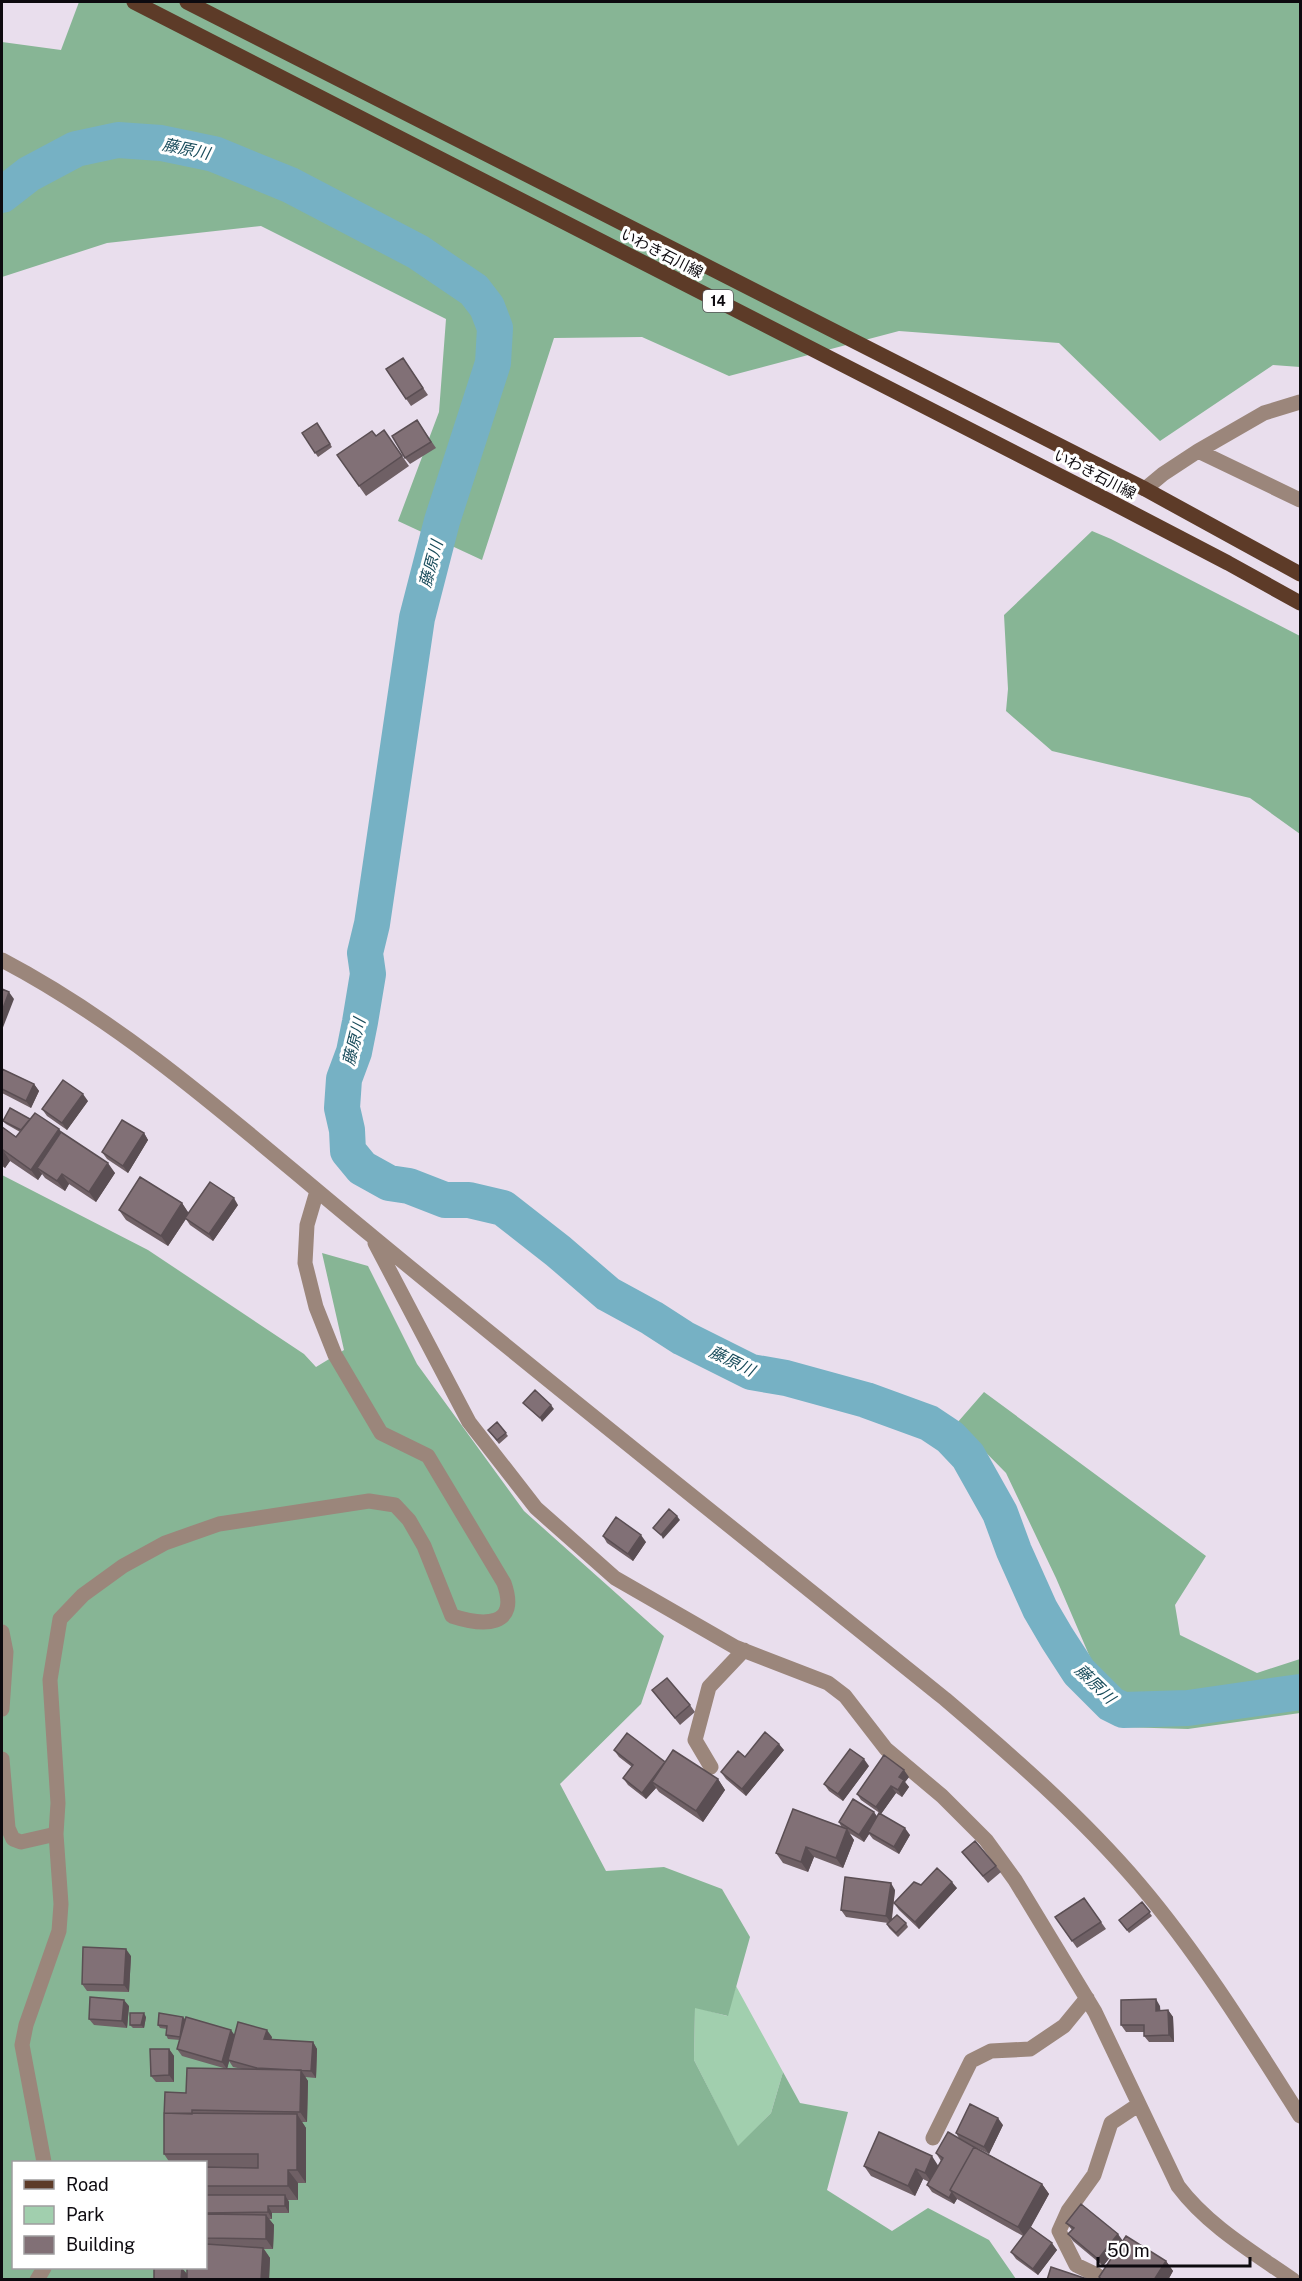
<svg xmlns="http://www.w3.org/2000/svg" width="1302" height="2281" font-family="'Public Sans','Noto Sans JP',sans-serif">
<rect width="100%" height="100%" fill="#e9deed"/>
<path fill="#a1cfae" d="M736,1986L783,2072L771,2113L738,2147L694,2060L695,2007L727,2016Z"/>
<path fill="#87b595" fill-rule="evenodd" d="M79,2H1300V367L1273,365L1160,441L1059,343L899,331L729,376L642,337L554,338L482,560L398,521L439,412L446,319L261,226L107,243L2,277V42L61,50Z
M1092,531L1111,539L1300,636V834L1250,798L1052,751L1006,711L1008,689L1004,615Z
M2,1175L148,1250L304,1354L316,1367L344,1350L322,1253L368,1266L417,1364L524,1511L664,1636L641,1704L560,1784L606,1871L664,1867L722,1889L750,1937L728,2016L695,2008L694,2060L738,2146L771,2113L783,2072L800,2103L848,2112L827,2190L892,2231L928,2208L989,2240L1016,2279H2ZM14,2162H206V2268H14Z
M984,1392L1206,1556L1175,1605L1180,1635L1257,1673L1300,1659V1713L1188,1729L1120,1727L1056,1578L1006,1473L957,1423Z"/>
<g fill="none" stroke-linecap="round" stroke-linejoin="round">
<path stroke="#76b1c4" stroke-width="36" d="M2,195L29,174L76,149L118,140L161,143L214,154L290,185L418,252L474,290L487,307L495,328L493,363L442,521L417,618L372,924L365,953L368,974L360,1022L354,1052L344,1079L342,1108L347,1130L348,1151L362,1168L389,1183L409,1186L445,1200H469L503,1208L558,1251L608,1294L652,1318L683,1338L751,1372L786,1378L866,1400L929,1423L950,1437L968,1456L1000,1513L1014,1551L1040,1609L1057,1638L1079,1672L1111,1704L1123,1710L1188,1708L1300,1692"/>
<path stroke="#9b867b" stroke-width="15" d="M1198,451L1300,500
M1145,489L1163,474L1198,451L1264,413L1300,402
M2,960C139,1032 254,1140 373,1237C562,1393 754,1545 945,1699C1013,1757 1081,1816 1139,1884C1200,1956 1250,2037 1300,2116
M375,1243L469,1422L536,1508L615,1578L735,1647L828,1683L845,1696L886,1749L942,1796L986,1840L1015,1880L1095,2012L1178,2186C1208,2226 1253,2252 1293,2280
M2,1632L6,1652L2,1709
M2,1759L8,1828L13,1839L21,1842L56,1834
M711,1767L695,1740L709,1687L744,1650
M933,2138L971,2061L991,2051L1030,2049L1064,2026L1087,1998
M44,2162L22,2045L26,2025L59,1931L61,1904L56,1834L58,1803L50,1680L60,1619L83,1595L123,1566L165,1543L219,1524L369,1501L395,1505L409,1520L424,1546L452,1616C483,1626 520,1628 504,1583L428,1456L381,1433L335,1355L316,1307L305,1263L307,1225L317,1191
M1097,2275L1076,2265L1059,2231L1068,2211L1094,2175L1111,2123L1138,2105
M37,2280L44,2268"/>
<path stroke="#5d3b28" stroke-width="15" d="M134,2L1115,504L1228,563L1300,603
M187,2L1145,489L1300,574"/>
</g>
<path fill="#6f6065" d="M403,358L428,395L411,406L386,369Z
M417,420L436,448L410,464L405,458Z
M317,423L332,447L318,457L302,433Z
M384,430L409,466L366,496L337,455L376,436Z
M2,1069L34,1084L39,1091L31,1108L2,1093Z
M88,1101L67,1130L47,1116L42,1109Z
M30,1119L59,1129L63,1134L115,1173L96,1202L69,1184L65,1191L45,1178L42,1174L38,1180L10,1161L5,1168L2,1166V1127L16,1137L20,1132L6,1124L3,1121Z
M144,1133L148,1140L128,1173L107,1159L102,1152Z
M182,1203L188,1212L238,1205L213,1241L190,1225L186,1219L168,1246L126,1220L119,1210Z
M497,1422L508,1436L499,1444L488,1430Z
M603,1536L646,1542L633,1561L607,1543Z
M652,1690L690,1705L695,1712L680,1725Z
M614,1750L665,1762L718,1779L725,1790L703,1822L659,1792L656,1788L646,1799L628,1785L623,1778L632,1767L619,1757Z
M784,1750L746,1796L726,1779L721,1772L745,1757Z
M869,1766L843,1801L829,1791L824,1784Z
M909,1777L905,1782L909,1787L902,1797L896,1793L881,1814L861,1800L857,1794Z
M877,1817L910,1835L899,1854L873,1839L869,1834L864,1842L849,1833L854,1840L843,1868L814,1857L808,1872L783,1863L776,1853L842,1828L839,1822Z
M962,1852L996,1866L1001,1872L988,1883Z
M921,1885L957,1888L919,1929L899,1910L894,1903Z
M895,1890L892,1919L906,1923L908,1927L898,1937L889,1928L887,1924L888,1923L846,1917L841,1910Z
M1084,1898L1106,1929L1077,1948L1055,1917Z
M1142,1902L1152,1916L1129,1933L1119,1920Z
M131,1956L129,1992L87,1991L82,1984Z
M129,2006L127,2028L94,2025L89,2019Z
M1160,2006V2011L1168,2010L1173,2017L1174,2042H1149L1144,2036V2032H1126L1121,2025Z
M146,2017L144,2028H133L130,2025Z
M185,2020L235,2035L272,2037L271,2040L313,2042L317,2049L316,2078L305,2077L308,2081L307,2122H302L306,2128V2183H298V2200H288L289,2202V2213H272V2219H269L274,2225L273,2249H264L270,2258L269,2280H154L187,2274L206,2268V2163H170L164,2154L186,2093L242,2069L233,2067L229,2061L227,2069L182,2056L177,2049L180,2040L168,2039L166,2035L167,2029L160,2028L158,2025Z
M169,2049L174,2056V2082H156L151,2076Z
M1003,2125L989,2154L975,2147L1042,2184L1049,2194L1031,2227L1057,2250L1038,2275L1016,2259L1011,2252L1023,2236L957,2199L954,2204L932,2192L927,2185L929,2182L923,2179L915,2196L871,2176L864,2166H939L941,2161L936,2153L959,2138L956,2133Z
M1066,2223L1123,2241L1166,2261L1173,2271L1168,2280H1100L1099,2277L1120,2245L1103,2266L1073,2241L1068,2234L1072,2230Z"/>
<path fill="#5a4e53" d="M9,992L14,999L2,1030V1011Z
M34,1084L39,1091L31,1108L26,1101Z
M83,1094L88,1101L67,1130L62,1123Z
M59,1129L67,1139L37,1168L42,1174L38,1180L31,1170Z
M144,1133L148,1140L128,1173L123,1166Z
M3,1150L10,1161L5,1168L2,1163V1153Z
M108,1163L115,1173L96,1202L89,1192Z
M62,1174L69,1184L65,1191L57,1181Z
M234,1198L238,1205L213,1241L209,1234Z
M182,1203L189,1214L168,1246L161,1236Z
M551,1405L554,1409L542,1422L540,1418Z
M677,1516L680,1520L663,1539L661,1535Z
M641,1535L646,1542L633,1561L628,1554Z
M779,1744L784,1750L746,1796L742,1789Z
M864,1759L869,1766L843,1801L838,1794Z
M665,1762L652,1782L656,1788L646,1799L642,1793Z
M904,1770L909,1777L905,1782L909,1787L902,1797L898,1790L899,1777Z
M718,1779L725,1790L703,1822L696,1811Z
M891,1786L896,1793L881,1814L876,1807Z
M874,1812L879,1819L864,1842L859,1835Z
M905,1828L910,1835L899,1854L894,1847Z
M847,1829L854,1840L843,1868L836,1858Z
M806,1847L814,1857L808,1872L801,1862Z
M952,1882L957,1888L919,1929L915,1922Z
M891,1883L895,1890L891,1923L886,1916Z
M126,1949L131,1956L129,1992L124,1985Z
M1156,1999L1160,2006L1161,2018L1156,2011Z
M124,2000L129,2006L127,2028L122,2021Z
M1168,2010L1173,2017L1174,2042L1169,2035Z
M144,2013L146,2017L144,2028L141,2025Z
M183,2017L186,2020L180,2037Z
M231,2030L236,2037L227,2069L222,2062Z
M267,2030L272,2037L269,2046L264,2039Z
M313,2042L317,2049L316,2078L311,2071Z
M169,2049L174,2056V2082L169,2075Z
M301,2070L308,2081L307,2122L300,2112Z
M297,2114L306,2128V2183L297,2170Z
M998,2118L1003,2125L989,2154L984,2147Z
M932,2156L939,2167L932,2183L925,2173Z
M916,2169L923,2179L915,2196L908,2186Z
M288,2170L298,2183V2200L288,2186Z
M1042,2184L1049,2194L1025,2237L1018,2227Z
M952,2192L957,2199L954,2204L949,2198Z
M285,2195L289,2202V2213L285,2206Z
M268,2206L272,2213V2219L268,2212Z
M266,2215L274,2225L273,2249L266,2239Z
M1118,2234L1123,2241L1103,2266L1098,2259Z
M1052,2243L1057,2250L1038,2275L1033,2269Z
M263,2248L270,2258L269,2280H261Z
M1166,2261L1173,2271L1168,2280H1154Z
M182,2268L189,2276V2280H181Z"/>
<path fill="#817076" stroke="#5a4e53" stroke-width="1.5" d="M403,358L423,388L406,399L386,369Z
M417,420L431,442L405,458L392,436Z
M317,423L330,444L315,453L302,433Z
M384,430L402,456L359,486L337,455L372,431L376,436Z
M2,989L9,992L2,1011Z
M2,1069L34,1084L26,1101L2,1089Z
M63,1080L83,1094L62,1123L42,1109Z
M10,1108L30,1119L21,1130L3,1121Z
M35,1113L59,1129L31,1170L3,1150L2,1153V1127L16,1137Z
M122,1120L144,1133L123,1166L102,1152Z
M61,1132L108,1163L89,1192L62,1174L57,1181L37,1168Z
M140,1177L182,1203L161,1236L119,1210Z
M210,1182L234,1198L209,1234L185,1218Z
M535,1390L551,1405L540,1418L523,1403Z
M497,1422L506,1433L497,1440L488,1430Z
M669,1509L677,1516L661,1535L653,1528Z
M616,1517L641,1535L628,1554L603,1536Z
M667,1678L690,1705L675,1718L652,1690Z
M765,1732L779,1744L742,1789L721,1772L738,1751L745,1757Z
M627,1733L665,1762L642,1793L623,1778L633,1765L614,1750Z
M850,1749L864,1759L838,1794L824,1784Z
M673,1750L718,1779L696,1811L652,1782Z
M884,1755L904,1770L899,1777L904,1780L898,1790L891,1786L876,1807L857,1794Z
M853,1799L874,1812L859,1835L839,1822Z
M793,1809L847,1829L836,1858L806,1847L801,1862L776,1853Z
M879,1813L905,1828L894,1847L868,1832Z
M975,1841L996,1866L983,1876L962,1852Z
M937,1868L952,1882L915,1922L894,1903L914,1882L921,1885Z
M845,1877L891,1883L886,1916L841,1910Z
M1084,1898L1101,1922L1072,1941L1055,1917Z
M1142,1902L1150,1912L1127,1930L1119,1920Z
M897,1915L906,1923L896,1933L887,1924Z
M83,1947L126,1949L124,1985L82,1984Z
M90,1997L124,2000L122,2021L89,2019Z
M1156,1999V2011L1168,2010L1169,2035L1144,2036V2025H1121V2000Z
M130,2013H144L141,2025H130Z
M159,2013L183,2017L180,2037L166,2035L167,2026L158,2025Z
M186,2017L231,2030L222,2062L177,2049Z
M238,2022L267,2030L264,2039L313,2042L311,2071L257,2068L228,2060Z
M150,2049H169V2075L151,2076Z
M187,2068L301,2070L300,2112L192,2110V2114L164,2113V2116L165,2092L186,2093Z
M970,2104L998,2118L984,2147L956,2133Z
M164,2113L297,2114V2170H288V2186H206V2167L258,2168V2154H164Z
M879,2132L932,2156L925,2173L916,2169L908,2186L864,2166Z
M948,2132L974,2147L950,2190L952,2192L949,2198L927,2185L943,2158L936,2153Z
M974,2147L1042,2184L1018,2227L950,2190Z
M206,2195H285V2206H268V2212L206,2213Z
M1081,2204L1118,2234L1098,2259L1068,2234L1074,2228L1066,2223Z
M206,2214L266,2215V2239L206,2238Z
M1030,2227L1052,2243L1033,2269L1011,2252Z
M1126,2236L1166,2261L1154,2280H1102L1099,2277Z
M206,2244L263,2248L261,2280H187V2268H206Z
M1051,2267L1090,2280H1047Z
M154,2268H182L181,2280H154Z"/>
<g text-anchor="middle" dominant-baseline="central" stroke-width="6" stroke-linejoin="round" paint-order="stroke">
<rect fill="#fff" stroke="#565457" stroke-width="1.5" x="703" y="290" width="30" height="22" rx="4.5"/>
<g font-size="14" font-weight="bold" fill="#0d0a0f">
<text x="718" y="301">14</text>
</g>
<g font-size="15" fill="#0d0a0f" stroke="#fff">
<text transform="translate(662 253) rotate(27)">いわき石川線</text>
<text transform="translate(1095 474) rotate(27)">いわき石川線</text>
</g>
<g font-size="16" font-style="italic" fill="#194c5b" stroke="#fff">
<text transform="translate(186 149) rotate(12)">藤原川</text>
<text transform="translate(431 564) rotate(-75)">藤原川</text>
<text transform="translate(354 1042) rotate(-76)">藤原川</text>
<text transform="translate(732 1361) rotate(26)">藤原川</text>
<text transform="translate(1095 1684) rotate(44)">藤原川</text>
</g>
</g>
<rect width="1302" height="2281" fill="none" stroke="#0d0a0f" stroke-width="6"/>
<rect x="12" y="2161" width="195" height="108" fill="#ffffff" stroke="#9e9d9f" stroke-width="1.5"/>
<rect x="24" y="2180" width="30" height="9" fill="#5d3b28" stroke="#9e9d9f" stroke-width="1.5"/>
<text x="66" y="2191" font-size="18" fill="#0d0a0f">Road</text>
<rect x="24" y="2206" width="30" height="18" fill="#a1cfae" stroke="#9e9d9f" stroke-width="1.5"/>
<text x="66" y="2221" font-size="18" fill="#0d0a0f">Park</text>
<rect x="24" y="2236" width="30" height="18" fill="#817076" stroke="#9e9d9f" stroke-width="1.5"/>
<text x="66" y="2251" font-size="18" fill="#0d0a0f">Building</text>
<path d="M1098 2257v9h152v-9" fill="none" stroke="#0d0a0f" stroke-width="3"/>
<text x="1107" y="2257" font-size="18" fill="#0d0a0f" stroke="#ffffff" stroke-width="4.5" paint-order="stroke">50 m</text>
</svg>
